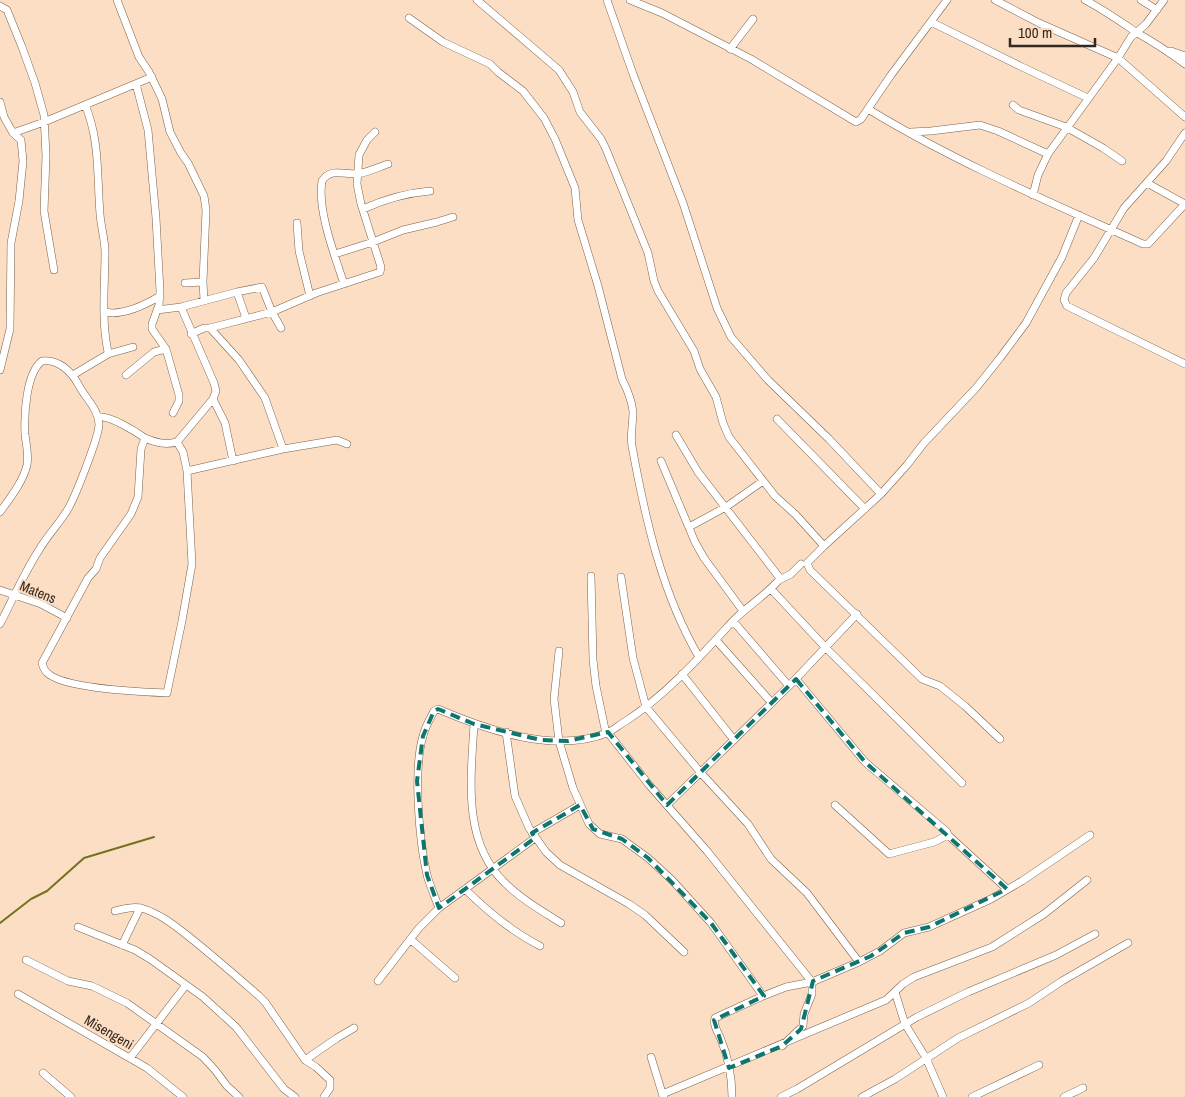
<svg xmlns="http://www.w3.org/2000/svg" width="1185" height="1097" font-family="'Archivo Narrow',sans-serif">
<rect width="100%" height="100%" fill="#fcdec4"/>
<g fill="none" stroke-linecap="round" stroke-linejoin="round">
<path stroke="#72721f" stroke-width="2" d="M0,923L31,899L47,891L84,858L154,837"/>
<g stroke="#7b614a" stroke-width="8">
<path id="minor" d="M117,0L139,57L149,72L162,99L170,132L181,153L188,163L204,196L206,210L203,282L185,283
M477,0L559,70L573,92L580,112L601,139L606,149L648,253L654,281L658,291L694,351L700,369L716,397L723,423L729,437L775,496L796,515L824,546
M607,0L633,74L683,203L717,308L731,337L768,380L829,439L881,494
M630,0L662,13L751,59L856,122L861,119L891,75L947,0
M995,0L1039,23L1118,58L1185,117
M1085,0C1104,10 1121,22 1139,34C1155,43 1170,53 1185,64
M1141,0L1157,10
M0,6L7,10L22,47L35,83L44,115L46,156L44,211L54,270
M409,18L443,42L490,64L498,72L523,91L544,118L555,139L575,188L578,220L598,286L622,379C627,389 632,400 633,412C633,423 630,435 632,446C645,518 662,594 699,657
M931,22L1022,67L1088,98
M730,49L753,19
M1171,51L1185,56
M136,84L148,130L156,218L160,291L159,305L152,324V329L166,349L179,395V401L173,413
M0,102L4,117L13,133L21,140L23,161L19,201L11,243L10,329L0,370
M1013,105L1019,110L1066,127L1103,148L1122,161
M868,109C955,162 1050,202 1143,244H1148L1185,204
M911,132L931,131L980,125L998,131L1048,154
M13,133L44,122L152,77
M1185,133L1166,161L1124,208L1094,258L1066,293L1064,300L1067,306L1185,364
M1147,183L1185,204
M1033,195L1038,175L1048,154L1118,58L1131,37L1146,24L1164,0
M363,209C385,199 406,193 430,191
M297,223L299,251L310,296
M335,254L373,242L403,230L437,222L453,217
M203,282L204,300
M344,284C335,256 317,210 322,181C331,167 344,175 358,174C368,172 379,167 388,164
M237,292L262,287L272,312L281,328
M157,310L181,307L237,292L246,318
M104,312C122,316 145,305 160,296
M210,328L239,360L265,398L283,449
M191,334L204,328H210L272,312L316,293L380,272L381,267L361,204L357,184L359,155L367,140L375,132
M108,354L133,347
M73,375L108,354V352C101,319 105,285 105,252C105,240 101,227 100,214C97,178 100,139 85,105
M126,375L154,352L166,349
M213,399L225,423L233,461
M98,417C109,415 135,431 145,438L141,449L138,497L131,514L100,558L96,569L88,578L42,663C43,668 45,672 50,675C70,689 142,692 167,693L182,621L192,564L187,471L183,452L177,442
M777,419L865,509
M145,438C157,443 165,445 177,442L213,399L216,391L214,383L181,307
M661,461L695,542L704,558L743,611
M187,471L283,449L337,440L347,444
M0,512C10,498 23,482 27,465C29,455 26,444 25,434C24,415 26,373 42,361C58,359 71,371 78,384C85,398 98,408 99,424C99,437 75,497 68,509C59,524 47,536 39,550C24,573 13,599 0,624
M689,527L726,507L763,481
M591,576L593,660L596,686L605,729L650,786L707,851L812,982V994L804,1014L803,1026L782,1046
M621,577L633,658L646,707L701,773L748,824L771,859L807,893L859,962
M779,580L791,574L801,564
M771,589L825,647L962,783
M0,590L41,604L67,618
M733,621L789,686
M716,640L771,702
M559,651L554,699L559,741L573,788L589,824L600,834L622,839L648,858L672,880L711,923L763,996
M682,674L734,740
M796,679L865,762L947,832L948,835L934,842L889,854L835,805
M474,724C471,778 462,842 505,883C521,899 542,911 561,923
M506,732L515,796L529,828L546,852L560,865L629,904L645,915L684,952
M1000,739L965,706L940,686L922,679L810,570L807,563L824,546L881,494L907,465L924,443L976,388L1000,358L1026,323L1062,257L1079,215
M667,805L789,686L857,614
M532,833L580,805
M948,835L1007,889
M465,889C488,912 511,931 540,946
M439,908C435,897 430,886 427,875C419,841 413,769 423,736C425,727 430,719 434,711L438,709C487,730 554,754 607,733C614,730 620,724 626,721C666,695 699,658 731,623C746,607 765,596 779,580V577L698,472L676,435
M115,911C123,909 132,906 141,908C159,913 174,925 188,936C212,955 236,976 259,996L265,1002L305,1060L316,1067L330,1080V1088L324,1097
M78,927L135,950L150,959L203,997L236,1027L284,1089L295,1097
M410,939L455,978
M122,945L140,908
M26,960L68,981L92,986L127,1003L203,1057L215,1070L227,1086L239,1097
M378,981L419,928L439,908L535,838
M895,992L905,1024L926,1058L943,1097
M18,994L147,1068L183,1097
M651,1057L663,1096
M130,1058L186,985
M305,1060L337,1038L354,1028
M43,1073L71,1097
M663,1097L665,1093L886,1000L903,984L914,977L992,947L1044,914L1087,880
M732,1097C732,1077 728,1056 720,1037C717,1031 713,1025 715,1018L763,996L786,987L812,982L859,962L880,951L904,933L929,927L991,899L1022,881L1090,835
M781,1097L797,1089L917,1017L968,992L1056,955L1095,934
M862,1097L895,1079L958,1038L1029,1003L1062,981L1128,943
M972,1097L1039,1065
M1064,1097L1083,1088"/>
</g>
<use href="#minor" stroke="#fff" stroke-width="7"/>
</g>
<path fill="none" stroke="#0f766e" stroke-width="4" stroke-dasharray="10 6" stroke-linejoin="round" d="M796,679L865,762L1007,889L929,927L904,933L871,956L813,981L801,1029L782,1046L729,1068L714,1020L764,996L711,923L648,858L622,839L593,829L580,805L532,833L535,838L439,908L427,875L417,781L423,736L434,711L438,709L474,724L541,740L568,741L608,732L667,805Z"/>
<g text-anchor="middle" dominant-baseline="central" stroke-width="4" stroke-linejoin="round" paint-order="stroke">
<g font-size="14" fill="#33281e" stroke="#fcdec4">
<text transform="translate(38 592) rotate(22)">Matens</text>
<text transform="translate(109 1032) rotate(30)">Misengeni</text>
</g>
</g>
<path d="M1010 38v8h85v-8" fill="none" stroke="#33281e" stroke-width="2.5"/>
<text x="1018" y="38" font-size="15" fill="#33281e" stroke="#fcdec4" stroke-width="4" paint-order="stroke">100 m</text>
</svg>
